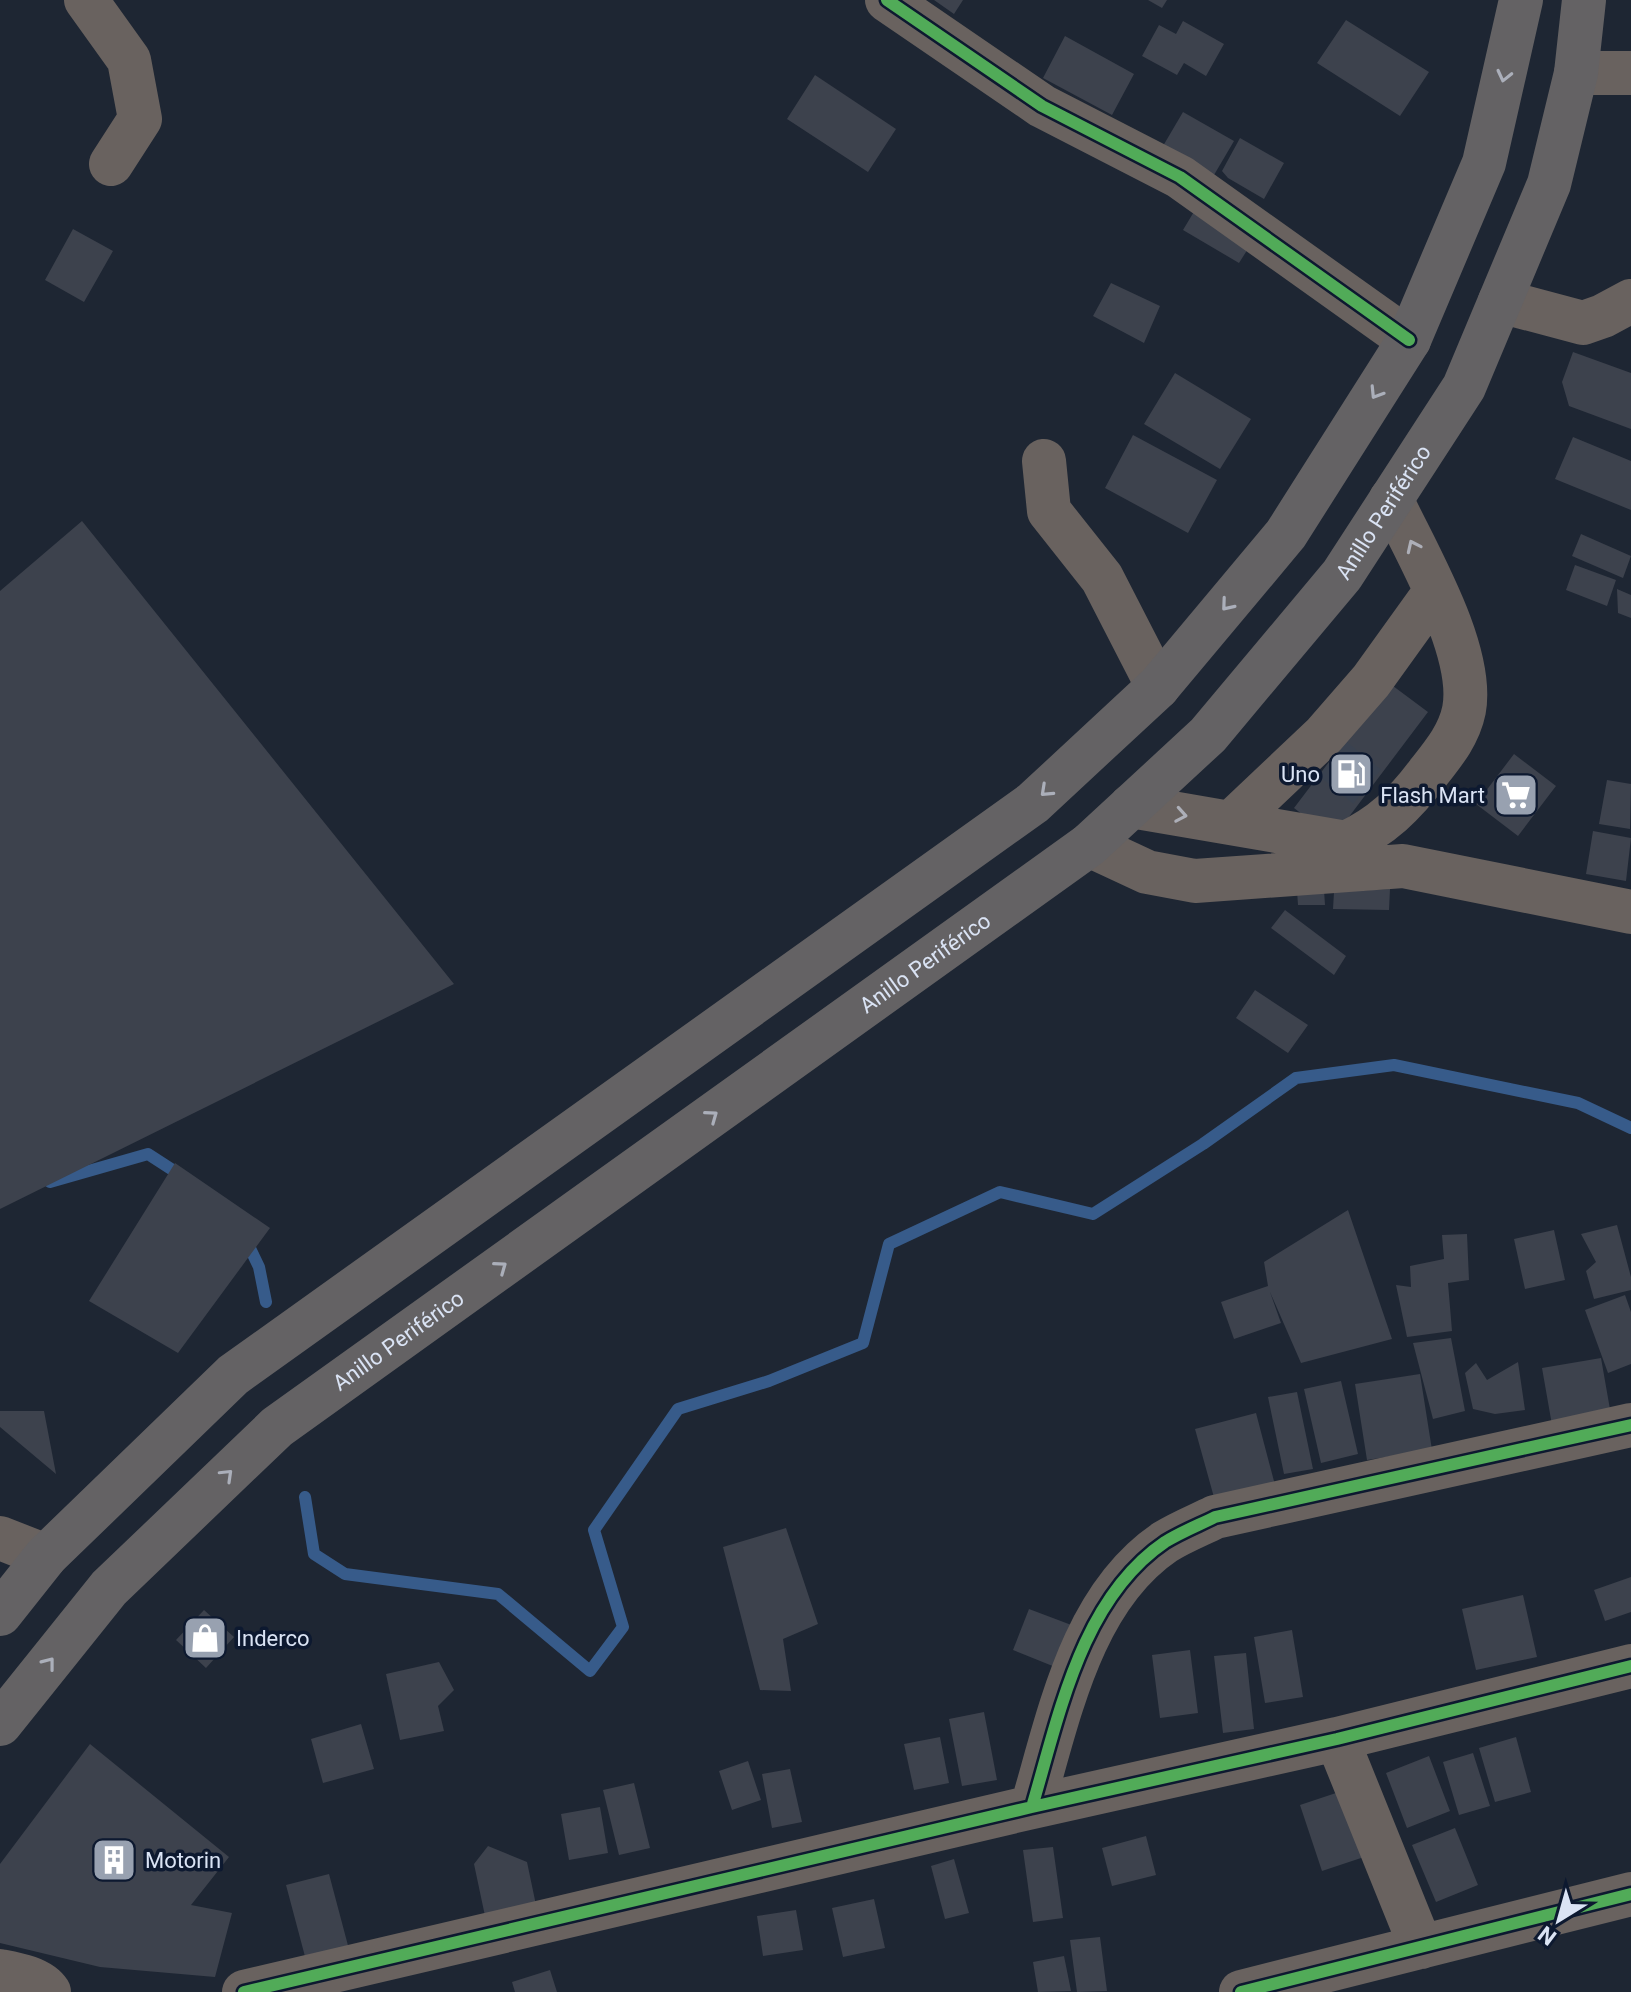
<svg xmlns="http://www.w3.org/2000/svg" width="1631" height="1992" font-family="Roboto,sans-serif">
<rect width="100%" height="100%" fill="#1e2633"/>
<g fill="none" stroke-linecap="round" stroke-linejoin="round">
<path stroke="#375b8a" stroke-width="12" d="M50,1182L148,1154L185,1178
M246,1240L259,1267L266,1302
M305,1497L314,1554L345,1574L498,1594L590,1671L623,1627L594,1530L678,1409L769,1381L863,1343L889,1244L1000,1192L1093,1214L1203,1144L1296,1078L1394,1065L1578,1103L1631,1128"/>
</g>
<path fill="#3d424d" d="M934,0H963L954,14Z
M1148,0H1167L1162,8Z
M1346,20L1429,72L1400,116L1317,63Z
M1183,21L1224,44L1206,76L1184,63L1177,75L1142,56L1159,25L1176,34Z
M1065,36L1134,74L1112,115L1043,78Z
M815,75L896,129L868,172L787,119Z
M1183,112L1234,141L1214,175L1163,146Z
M1240,138L1284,163L1264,199L1228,178L1222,171Z
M1201,200L1258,233L1239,263L1183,230Z
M73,229L113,251L84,302L45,280Z
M1111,283L1160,306L1144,343L1093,316Z
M1573,352L1631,373V429L1569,406L1562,382Z
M1175,373L1251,419L1220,469L1144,424Z
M1133,435L1217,480L1188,533L1105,488Z
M1573,437L1631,461V510L1555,479Z
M82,521L454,984L0,1209V591Z
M1581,534L1631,556L1623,578L1572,556Z
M1575,565L1616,580L1607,606L1566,590Z
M1617,589L1631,595V618L1618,613Z
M1389,683L1428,712L1333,838L1294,808Z
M1514,754L1556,786L1518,836L1476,804Z
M1607,780L1631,784L1630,829L1599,824Z
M1593,831L1631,838L1626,881L1586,874Z
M1390,889L1389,910L1333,909L1334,892Z
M1324,890L1325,905H1298L1297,891Z
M1285,910L1346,956L1334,975L1271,928Z
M1255,990L1308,1025L1288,1053L1236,1018Z
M175,1163L270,1228L178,1353L89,1301Z
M1348,1210L1392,1339L1301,1363L1270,1292L1281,1323L1234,1339L1221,1302L1268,1286L1264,1262Z
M1617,1225L1631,1277V1290L1594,1299L1586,1271L1596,1262L1581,1234Z
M1554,1230L1565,1280L1525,1289L1514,1239Z
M1467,1234L1469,1280L1448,1283L1452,1331L1407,1337L1396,1285L1411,1287L1410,1266L1444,1259L1442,1235Z
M1625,1295L1631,1312V1364L1608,1373L1585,1310Z
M1451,1338L1465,1411L1433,1419L1413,1343Z
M1601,1358L1611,1415L1552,1425L1542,1368Z
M1518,1362L1525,1410L1495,1414L1473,1409L1465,1373L1476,1363L1487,1380Z
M1420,1374L1432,1450L1367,1460L1355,1384Z
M1341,1381L1358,1454L1321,1463L1304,1389Z
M1297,1392L1313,1469L1284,1474L1268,1397Z
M0,1411H44L56,1474L0,1427Z
M1256,1413L1275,1485L1215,1501L1195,1429Z
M786,1528L818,1624L783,1639L791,1691L760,1690L723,1547Z
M1631,1577V1612L1605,1621L1594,1590Z
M1523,1595L1537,1657L1476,1670L1462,1609Z
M1029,1609L1082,1629L1065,1671L1013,1650Z
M204,1610L234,1637L206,1668L176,1640Z
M1292,1630L1303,1697L1265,1703L1254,1637Z
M1190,1650L1198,1713L1160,1718L1152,1655Z
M1246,1653L1254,1729L1223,1733L1214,1656Z
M439,1662L454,1690L438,1706L444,1731L400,1740L386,1674Z
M984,1712L997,1780L962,1786L949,1719Z
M361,1724L374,1769L323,1783L311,1739Z
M940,1737L949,1783L914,1790L904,1744Z
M1516,1737L1531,1792L1495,1802L1479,1748Z
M90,1744L229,1857L191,1905L232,1913L215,1977L100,1967L0,1943V1864Z
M1473,1753L1490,1806L1459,1815L1443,1762Z
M1429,1756L1450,1811L1407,1828L1386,1773Z
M748,1761L761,1800L732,1810L719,1771Z
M790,1769L802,1822L772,1828L762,1774Z
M634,1783L650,1848L619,1855L603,1790Z
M1351,1788L1373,1854L1322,1871L1300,1805Z
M600,1807L608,1853L569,1860L561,1814Z
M1455,1828L1478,1885L1436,1902L1412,1845Z
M1146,1836L1156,1875L1112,1886L1102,1848Z
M488,1846L527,1862L536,1905L485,1916L474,1864Z
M1053,1847L1063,1918L1033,1922L1023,1850Z
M954,1859L969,1913L945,1919L931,1866Z
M329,1874L350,1953L307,1964L286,1885Z
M874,1899L885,1948L843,1957L832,1908Z
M796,1910L803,1950L763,1956L757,1916Z
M1100,1937L1107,1991L1077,1992L1070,1940Z
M1064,1956L1071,1991L1038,1992L1033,1962Z
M550,1970L557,1992H515L512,1982Z"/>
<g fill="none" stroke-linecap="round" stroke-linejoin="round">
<path stroke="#3a4250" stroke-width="44" stroke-dasharray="44 22" stroke-linecap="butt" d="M1333,759L1370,789"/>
<path stroke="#69625f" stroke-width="44" d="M86,0L129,60L140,119L111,164
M887,0L1042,106L1180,177L1409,340
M1576,73H1631
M1500,301L1583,323L1603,316L1631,301
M1044,461L1049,511L1102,578L1158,687
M1131,806L1346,843C1381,827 1405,804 1428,773C1443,754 1459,735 1464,710C1475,651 1417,554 1391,499
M1231,823L1324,735L1371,681L1435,592
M1089,845L1147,872L1195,881L1403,866L1631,912
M0,1538L46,1556
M1337,1739L1421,1947
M1032,1807C1059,1716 1081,1599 1165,1542C1181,1532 1199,1525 1215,1517L1631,1425
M0,1971C16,1974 40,1978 49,1992
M244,1992L1032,1807L1337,1739L1631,1666
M1241,1992L1631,1894"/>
<g stroke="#646264" stroke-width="44">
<path d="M0,1614L46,1556L233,1375L1033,803L1158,687L1286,534L1409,340L1484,163L1521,0"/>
<path id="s1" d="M0,1724L109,1588L277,1427L1089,845L1208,735L1342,575L1464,387L1549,184L1576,73L1584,0"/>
</g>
<g stroke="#0d1930" stroke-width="17">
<path id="cycleway" d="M887,0L1042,106L1180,177L1409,340
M1032,1807C1059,1716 1081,1599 1165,1542C1181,1532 1199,1525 1215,1517L1631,1425
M244,1992L1032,1807L1337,1739L1631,1666
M1241,1992L1631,1894"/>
</g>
<use href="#cycleway" stroke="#51ab58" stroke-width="12"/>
</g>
<defs><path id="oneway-chevron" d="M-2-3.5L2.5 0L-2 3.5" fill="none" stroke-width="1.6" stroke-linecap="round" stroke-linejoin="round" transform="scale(2)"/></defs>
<g stroke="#abafba">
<use href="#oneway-chevron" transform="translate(1504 76) rotate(103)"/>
<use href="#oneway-chevron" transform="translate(1376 393) rotate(122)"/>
<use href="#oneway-chevron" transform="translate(1227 605) rotate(130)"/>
<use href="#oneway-chevron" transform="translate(1046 791) rotate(137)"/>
<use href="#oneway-chevron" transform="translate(712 1116) rotate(-36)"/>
<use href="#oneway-chevron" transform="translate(501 1267) rotate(-36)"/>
<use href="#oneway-chevron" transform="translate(227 1475) rotate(-44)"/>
<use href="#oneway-chevron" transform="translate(49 1663) rotate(-52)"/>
</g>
<g stroke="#adafb8">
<use href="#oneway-chevron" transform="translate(1413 546) rotate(-115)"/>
<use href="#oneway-chevron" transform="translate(1181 815) rotate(10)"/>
</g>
<defs>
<g id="fuel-square" transform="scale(2.3)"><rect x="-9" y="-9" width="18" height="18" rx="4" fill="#98a1b0" stroke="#0d1930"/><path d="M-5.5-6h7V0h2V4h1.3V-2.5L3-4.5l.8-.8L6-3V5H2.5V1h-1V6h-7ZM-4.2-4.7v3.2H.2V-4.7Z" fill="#fff"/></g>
<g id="supermarket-square" transform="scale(2.3)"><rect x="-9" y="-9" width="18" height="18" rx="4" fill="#98a1b0" stroke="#0d1930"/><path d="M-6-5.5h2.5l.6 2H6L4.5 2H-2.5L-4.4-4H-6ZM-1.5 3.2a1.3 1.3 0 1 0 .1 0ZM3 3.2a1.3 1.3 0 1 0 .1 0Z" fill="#fff"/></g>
<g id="shop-square" transform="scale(2.3)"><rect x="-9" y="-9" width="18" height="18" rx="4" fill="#98a1b0" stroke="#0d1930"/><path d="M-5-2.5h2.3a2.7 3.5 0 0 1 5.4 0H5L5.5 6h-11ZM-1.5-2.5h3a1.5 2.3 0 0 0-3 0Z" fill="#fff"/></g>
<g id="building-square" transform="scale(2.3)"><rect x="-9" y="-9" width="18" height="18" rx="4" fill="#98a1b0" stroke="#0d1930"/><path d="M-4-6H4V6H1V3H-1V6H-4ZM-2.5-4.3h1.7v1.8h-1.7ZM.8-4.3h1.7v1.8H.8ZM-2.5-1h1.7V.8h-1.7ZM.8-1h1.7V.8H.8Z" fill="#fff"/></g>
</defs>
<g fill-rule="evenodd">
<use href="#fuel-square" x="1351" y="774"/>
<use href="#supermarket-square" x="1516" y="795"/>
<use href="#shop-square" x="205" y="1638"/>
<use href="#building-square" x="114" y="1860"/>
</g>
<g text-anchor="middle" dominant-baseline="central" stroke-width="7" stroke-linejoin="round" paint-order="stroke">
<g font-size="22" fill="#dae3f4" stroke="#0d1930">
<text stroke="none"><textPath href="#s1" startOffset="1852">Anillo Periférico</textPath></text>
<text stroke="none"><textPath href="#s1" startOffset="1204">Anillo Periférico</textPath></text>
<text stroke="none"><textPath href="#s1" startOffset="556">Anillo Periférico</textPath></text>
</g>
<g font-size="22" fill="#dae3f4" stroke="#0d1930" text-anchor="end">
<text x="1320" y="774">Uno</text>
<text x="1485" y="795">Flash Mart</text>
<text x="236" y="1638" text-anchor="start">Inderco</text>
<text x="145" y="1860" text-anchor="start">Motorin</text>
</g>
</g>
<g transform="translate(1559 1920) rotate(217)" stroke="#0d1930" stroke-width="6" paint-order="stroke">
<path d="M0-6L14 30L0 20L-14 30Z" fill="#dae3f4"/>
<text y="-12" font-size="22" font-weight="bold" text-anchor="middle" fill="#dae3f4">N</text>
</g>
</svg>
